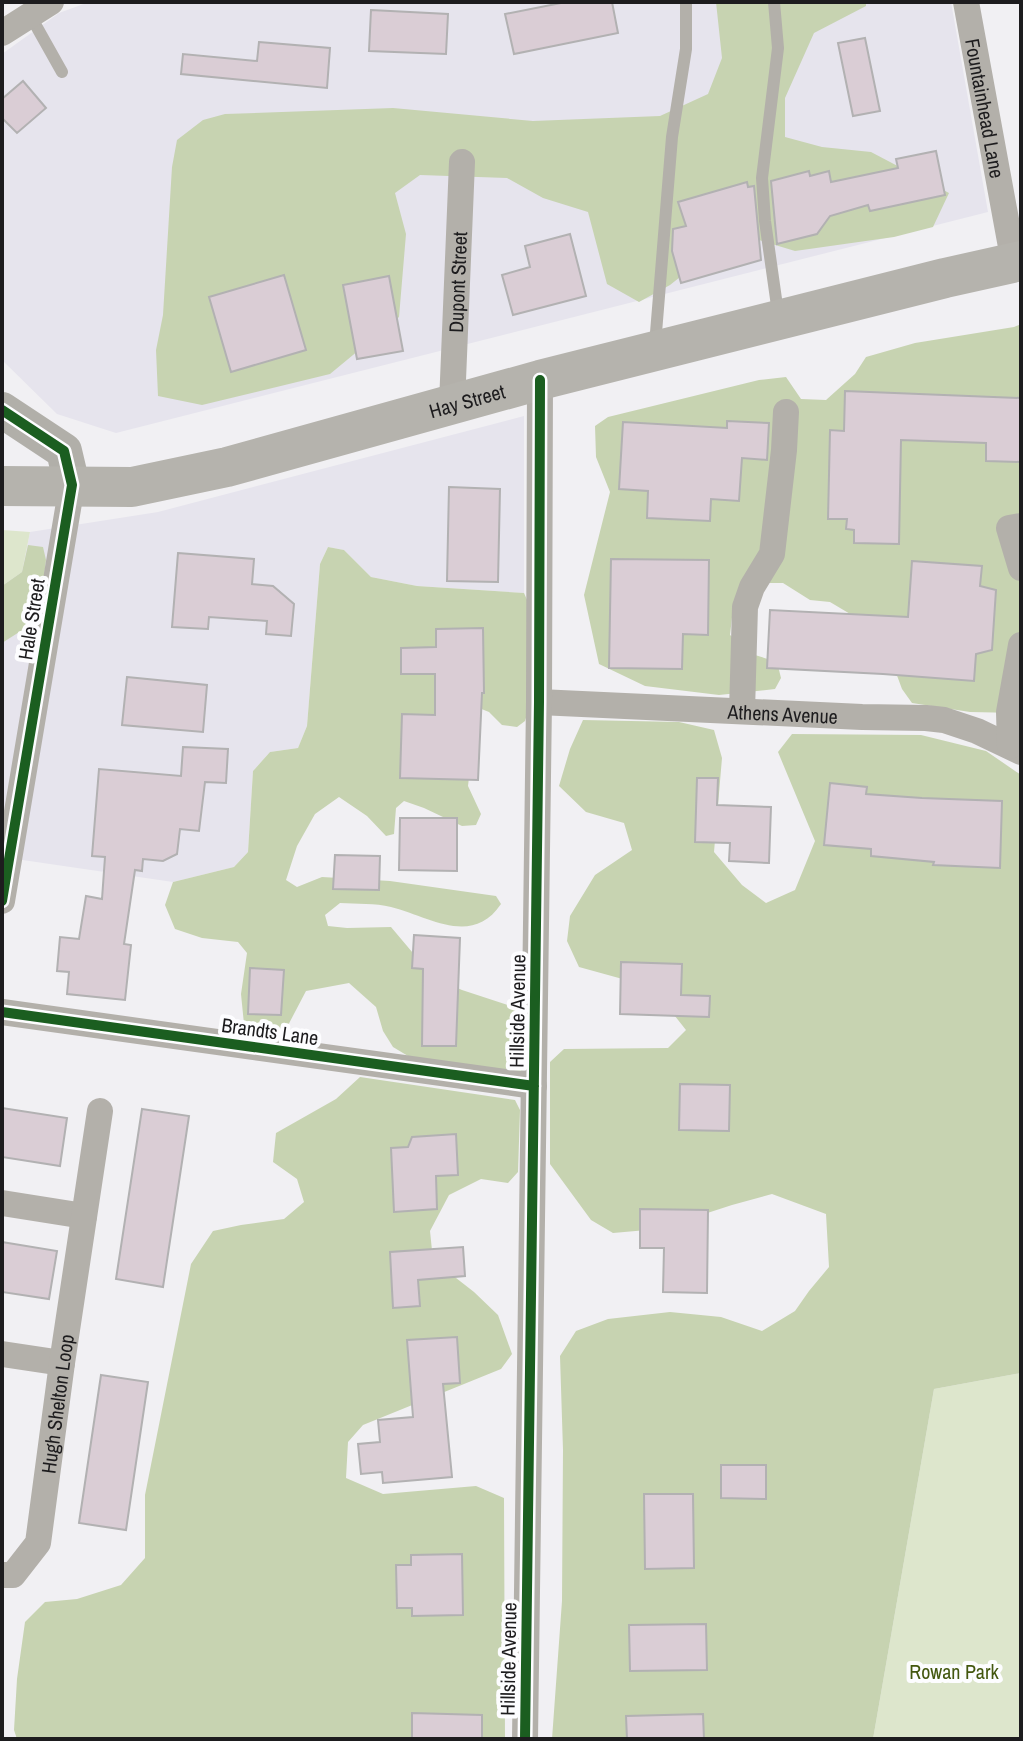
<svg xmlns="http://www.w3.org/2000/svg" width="1023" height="1741" font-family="'Archivo Narrow',sans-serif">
<rect width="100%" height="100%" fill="#f1f0f3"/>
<path fill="#e6e4ed" d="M89,2H951L988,212L116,433L57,414L2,360V54L59,13Z
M524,416V593L417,586L371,577L344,550L328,547L320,564L307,726L298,748L270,752L253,771L248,852L234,867L173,882L2,857V586L22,572L30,532L158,512Z"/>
<path fill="#dde6cc" d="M2,530L30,532L22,572L2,586Z
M1021,1373V1739H873L934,1389Z"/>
<path fill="#c7d3b1" d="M716,2H866V6L814,33L785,98V137L822,147L871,152L949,193L933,227L894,237L795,251L749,237L709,254L670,285L639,302L607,284L588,212L543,198L507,178L420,175L395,193L406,234L399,317L330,374L202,405L158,396L156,350L163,315L172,167L177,140L203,120L225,114L393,108L533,121L660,116L708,94L722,58Z
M1021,324V713L970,712L912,703L902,689L889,654L867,624L830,602L810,600L783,583H747L734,600L730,635L755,655L777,662L781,678L775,689L719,695L645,686L599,664L584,595L610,492L596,457L595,426L608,417L759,380L786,377L801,399L826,400L855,374L866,357L915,343L1014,327Z
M28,545L43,547L46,560L40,612L24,629L2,643V586L22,572Z
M328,547L344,550L371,577L417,586L524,593L532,611L530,705L525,721L517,727L502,725L489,712L469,704L472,752L468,786L481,814L476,825L462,826L424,808L404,801L396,808L394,834L386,836L367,816L339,797L315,814L297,846L286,880L297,887L322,877L390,881L496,896L501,904C472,947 430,917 391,907C375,903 357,904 340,903L325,915L328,926L347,928L391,927L434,978L462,990L514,1007L524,1025L525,1063L520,1074L413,1059L393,1047L383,1031L376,1007L349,983L306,991L284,1033L259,1034L244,1024L241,994L247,953L238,942L202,938L175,929L165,905L173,882L234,867L248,852L253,771L270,752L298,748L307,726L320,564Z
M583,720L679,722L714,730L722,758L714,852L742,885L766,903L795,890L815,841L778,752L792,734L921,735L986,751L1021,775V1373L934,1389L873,1739H552L562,1601L563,1450L560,1356L576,1331L608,1319L670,1312L721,1317L762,1331L795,1311L809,1291L829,1267L826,1214L772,1194L732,1205L658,1229L613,1233L591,1220L550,1164V1062L564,1049L668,1048L686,1030L663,1001L637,983L579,967L567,941L570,916L595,875L632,850L624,823L586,812L559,786L570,749Z
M360,1077L515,1100L520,1110L518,1172L508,1183L481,1179L449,1195L430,1231L433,1260L474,1292L498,1315L512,1354L501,1369L363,1425L348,1442L346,1478L383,1494L476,1486L504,1498L505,1739H17L14,1730L17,1679L25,1622L45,1602L77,1599L121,1585L145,1558V1495L191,1264L213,1231L241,1225L284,1219L304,1202L297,1179L273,1162L276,1133L336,1099Z"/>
<path fill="#dacdd5" stroke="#b2b1b2" stroke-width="2" d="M566,2H612L618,33L514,54L505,14Z
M371,10L448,14L446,54L369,51Z
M865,38L880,111L853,116L838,43Z
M259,42L330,48L327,88L181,74L183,54L257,61Z
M23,81L46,108L17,133L2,118V99Z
M936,151L945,195L870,211L868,205L830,216L817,234L777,244L771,181L809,171L810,176L829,171L831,182L898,168L896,159Z
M747,182L748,187L754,186L761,260L681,283L672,251L673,229L686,226L678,202Z
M570,234L586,296L513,315L502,275L530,267L525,246Z
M284,275L306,350L231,372L209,297Z
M389,276L403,351L357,359L343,285Z
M845,391L1021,398V462L986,461V443L901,440L899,544L854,543V530L846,529L847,519H828L830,430L844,431Z
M727,421L769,423L767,460L742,458L739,501L711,499L710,521L647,518L648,491L619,489L623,422L727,428Z
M449,487L500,489L498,582L447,581Z
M178,553L254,559L252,584L273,586L294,604L291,636L266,634L267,621L209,617L208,629L172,627Z
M611,559L709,560L708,635L683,634L682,669L609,668Z
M912,561L982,566L980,586L996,590L992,650L976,654L974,681L883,674L767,668L770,610L908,617Z
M483,628L484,693H482L478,780L400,778L402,714L435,715V674H401V648L436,647V629Z
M127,677L207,685L203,732L122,725Z
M183,747L228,749L226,783L205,782L199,831L180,829L177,854L163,861L143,859L142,871L135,870L124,944L131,945L125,1000L67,994L69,972L57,971L60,937L79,939L86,896L102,899L105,857L92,856L99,769L181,776Z
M697,778H718L717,805L771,807L769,863L729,861L730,843L695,842Z
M830,783L867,787L866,794L922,798L1002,801L1000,868L933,865L934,862L871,856V849L824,845Z
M400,818H457V871L399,870Z
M335,855L380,856L379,890L333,889Z
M414,935L460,938L456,1046H422L423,969L412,968Z
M621,962L682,964L681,995L710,996L709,1017L620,1014Z
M250,968L284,970L281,1015L248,1014Z
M680,1084L730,1085L729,1131L679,1130Z
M2,1108L67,1118L60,1166L2,1157Z
M142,1109L189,1116L163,1287L116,1279Z
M456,1134L458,1175L436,1176L437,1209L394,1212L391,1148L408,1147L412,1137Z
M640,1209L708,1210L707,1293L663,1292L664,1248H640Z
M2,1242L57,1251L49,1299L2,1292Z
M463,1247L465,1276L418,1280L420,1306L393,1308L390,1252Z
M457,1337L460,1383L443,1384L452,1477L383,1483L382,1472L361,1474L358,1444L380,1442L378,1420L413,1417L407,1340Z
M101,1375L148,1382L126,1530L79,1523Z
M721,1465H766V1499L721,1498Z
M644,1494H693L694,1568L645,1569Z
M462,1554L463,1615L412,1616V1608H397L396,1565H411V1555Z
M706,1624L707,1670L630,1671L629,1625Z
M412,1713L482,1715V1739H412Z
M703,1714L704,1739H627L626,1716Z"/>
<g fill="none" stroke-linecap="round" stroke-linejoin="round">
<path stroke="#b3b0aa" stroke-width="12" d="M774,2L778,48L762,178L765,221L778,313
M30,15L62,72
M655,345L672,137L686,49V2"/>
<g stroke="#b3b0aa" stroke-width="26">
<path id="s1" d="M966,2L1014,263"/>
<path d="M2,33L51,2"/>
<path id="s2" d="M452,404L462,162"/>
<path d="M1021,526L1009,528L1021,568"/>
<path id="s3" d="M539,702L862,717L926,718L944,720L977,731L1021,752"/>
<path d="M742,711L745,607L752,587L772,554L784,450L786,412"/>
<path d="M1010,746L1009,712L1021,645"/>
<path d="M2,901L72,485"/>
<path d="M2,1012L534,1086"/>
<path d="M2,1203L84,1216"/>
<path d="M2,1354L62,1363"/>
<path id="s4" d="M2,1575H13L38,1543L62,1363L100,1111"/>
<path d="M525,1739L539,702L540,380"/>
</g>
<path stroke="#b1afa9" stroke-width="36" d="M2,410L64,451L72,485"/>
<path stroke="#b5b3ad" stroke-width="40" id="s5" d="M2,486L132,487L227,467L540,380L945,278L1021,261"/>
<g stroke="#fdfdff" stroke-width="15">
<path id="cycleway" d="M2,410L64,451L72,485L2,901
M2,1012L534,1086
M525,1739L539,702L540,380"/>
</g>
<use href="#cycleway" stroke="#1b5e20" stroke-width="10"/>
</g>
<g text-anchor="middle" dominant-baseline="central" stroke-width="8" stroke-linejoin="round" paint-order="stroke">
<g font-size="20" fill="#1d1c1e" stroke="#fdfdff">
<text stroke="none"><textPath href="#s1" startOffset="108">Fountainhead Lane</textPath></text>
<text stroke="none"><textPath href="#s2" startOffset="122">Dupont Street</textPath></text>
<text stroke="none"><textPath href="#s5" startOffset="476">Hay Street</textPath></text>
<text transform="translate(31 619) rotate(-81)">Hale Street</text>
<text stroke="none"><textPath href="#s3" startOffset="244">Athens Avenue</textPath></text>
<text transform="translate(517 1011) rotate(-89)">Hillside Avenue</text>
<text transform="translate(270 1031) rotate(8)">Brandts Lane</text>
<text stroke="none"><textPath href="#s4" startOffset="192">Hugh Shelton Loop</textPath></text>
<text transform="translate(508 1659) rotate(-89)">Hillside Avenue</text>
</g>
<g font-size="20" fill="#43570f" stroke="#fdfdff">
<text x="954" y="1671">Rowan Park</text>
</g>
</g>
<rect width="1023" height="1741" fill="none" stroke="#1d1c1e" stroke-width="8"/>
</svg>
